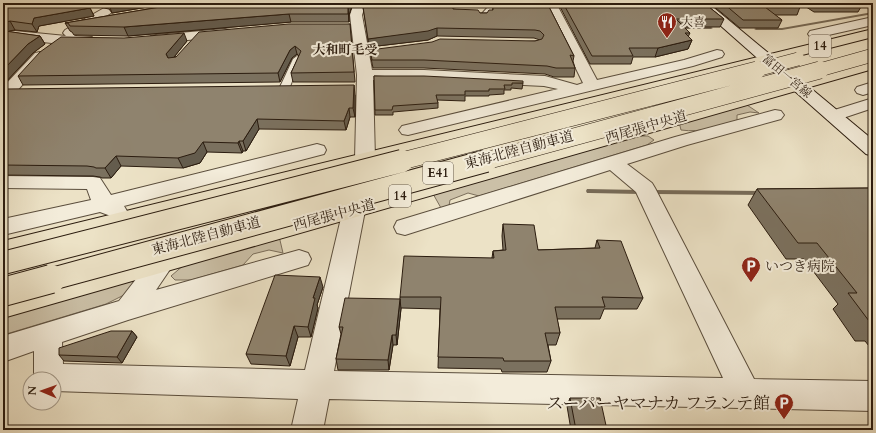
<svg xmlns="http://www.w3.org/2000/svg" width="876" height="433" font-family="Cardo,'Noto Serif JP',serif">
<rect width="100%" height="100%" fill="#ece2c6"/>
<filter id="stains"><feTurbulence type="fractalNoise" baseFrequency=".005" numOctaves="4"/><feColorMatrix values="0 0 0 0 .2 0 0 0 0 .09 0 0 0 0 .02 0 0 0 .5 -.17"/></filter>
<radialGradient id="worn" r=".72"><stop offset=".6" stop-color="#630" stop-opacity="0"/><stop offset="1" stop-color="#630" stop-opacity=".3"/></radialGradient>
<path fill="#cbc0a7" stroke="#7b6e5b" d="M744,103L759,113L750,112L737,115V121C719,126 701,133 681,130L679,122Z
M632,136H648L654,140L647,145L637,148L479,196L468,193L450,200L449,206L441,208L432,192Z
M279,236L283,253L269,250L253,254L243,265L191,280H175L171,276L185,264Z
M143,276L128,293L106,304L3,335V311Z"/>
<g fill="none" stroke-linecap="round" stroke-linejoin="round">
<path fill="#776b58" fill-rule="evenodd" d="M873,12V14L782,30H756L754,29L756,28H782Z
M675,27H711L713,28L711,29H673V28Z
M587,189L640,190L644,192L640,194L590,193H587L586,191Z
M652,190L764,191L768,193L764,195L655,194H652L651,192Z"/>
<g stroke="#5b4e3d" stroke-width="2">
<path id="service" d="M487,3H493V8L486,19H480L479,17L487,8Z
M297,56L301,59L289,89L284,92L281,91L279,89L293,59Z"/>
</g>
<g stroke="#5b4e3d" stroke-width="2">
<path id="minor" d="M113,3H127L74,36L92,37L94,40L92,43L61,44L15,39L10,38L8,35L10,32L15,31L66,36L63,33L65,30Z
M354,3H366L362,15L372,70H424L545,76L577,85L583,83L544,3H556L597,80L684,60L717,50L722,51L724,54L722,57L693,66L408,135L402,134L399,130L402,126L558,89L544,86L424,80H373L375,159L334,371L723,378L636,192L610,170L405,235L397,233L394,227L397,221L675,137L775,110L781,111L784,115L781,119L687,145L627,164L652,183L655,188L754,379L873,381V411L329,399L323,430H291L298,399L54,391V379H34V351L3,362V336L119,301L154,256L163,253L172,256L175,262L156,290L299,250L308,253L311,259L308,265L128,320L62,342L63,364L305,370L355,159L357,75L350,15Z
M873,17V25L815,38L810,37L808,34L810,31Z
M225,29L230,30L232,33L230,36L156,43L151,42L149,39L151,36L156,35Z
M40,52L45,53L47,56L45,59L9,100L3,102V87L35,53Z
M873,82V92L863,95L857,93L855,90L857,87Z
M873,98V108L834,121L828,120L825,116L828,112Z
M317,144L324,146L326,150L324,154L124,206L127,211L124,216L116,218L100,212L3,235V219L91,200L87,189L3,188V176L93,177L100,178L111,195Z"/>
</g>
<g stroke="#2b1c0f" stroke-width="2">
<path id="secondary" d="M695,3H708L873,140V156L866,154Z"/>
</g>
<g stroke="#2b1c0f" stroke-width="2">
<path id="primary" d="M873,29V37L3,259V241Z
M873,60V69L3,318V296Z"/>
</g>
<use href="#service" fill="#f3ecda" fill-rule="evenodd"/>
<use href="#minor" fill="#f3ecda" fill-rule="evenodd"/>
<use href="#secondary" fill="#f3ecda" fill-rule="evenodd"/>
<use href="#primary" fill="#ece2c6" fill-rule="evenodd"/>
<g stroke="#2b1c0f" stroke-width="14" stroke-linecap="butt">
<path id="motorway-bridge-far3" d="M753,71L798,59
M816,71L873,55"/>
</g>
<g stroke="#2b1c0f" stroke-width="18" stroke-linecap="butt">
<path id="motorway-bridge-far2" d="M398,162L757,70
M482,162L820,70"/>
</g>
<g stroke="#2b1c0f" stroke-width="24" stroke-linecap="butt">
<path id="motorway-bridge-far1" d="M3,263L402,161
M48,280L486,161"/>
</g>
<g stroke="#2b1c0f" stroke-width="30" stroke-linecap="butt">
<path id="motorway-bridge" d="M3,292L51,279"/>
</g>
<use href="#motorway-bridge-far3" stroke="#ece2c6" stroke-width="13"/>
<use href="#motorway-bridge-far2" stroke="#ece2c6" stroke-width="17"/>
<use href="#motorway-bridge-far1" stroke="#ece2c6" stroke-width="22"/>
<use href="#motorway-bridge" stroke="#ece2c6" stroke-width="28"/>
</g>
<path fill="#7b715f" stroke="#2b1c0f" d="M3,3L90,8L94,16L39,26L37,32L15,30L9,31V32L40,36L45,44L33,53L3,85Z
M78,3H171L112,13L109,9Z
M184,3H353L349,15V22H291L128,36L74,35L72,32L70,31L65,23Z
M547,3L574,56L573,61L575,68L574,77H554L545,74L424,68H373L371,58L370,50L535,41L540,40L534,38L437,36L428,40L369,47L363,7L453,9L480,13H487L493,10V4Z
M558,3H704L724,19L720,27H684L690,33L688,37L692,40L688,49L655,57H633L631,64H590Z
M710,3H794L800,7L797,15H775L782,20L778,28H740Z
M800,3H859L862,5L858,12H814Z
M350,24L355,82H293L291,73L299,56L297,54L292,58L280,82L23,85L18,76L187,41L174,57Z
M374,76L523,83L522,89L511,88V90H504V94L489,95V96H465V101L437,100L438,103V108L393,112V115H375Z
M3,92L355,95V117H350L346,130L259,129L246,151H243L242,153L207,152L200,163L183,168L121,166L111,178H102L100,177L93,176L3,175Z
M873,188V351L865,341H855L833,309L838,304L804,259H786L748,205L757,189Z
M503,224L538,250L595,248L597,240L643,298L637,309H604L600,319H557L560,333L556,345H548L551,361L547,372H502L501,369L438,368L440,309L401,308L397,345H393L389,370H338L336,359L341,334L339,327L400,299V297L492,258L493,251L503,250L502,236Z
M323,287L317,305L318,308L311,337H298L290,366L251,364L246,354Z
M132,331L137,337L122,363L64,361L59,355Z
M570,398L607,430H571L567,406Z"/>
<path fill="#645c4d" stroke="#2b1c0f" d="M123,3H171L112,13L109,5Z
M349,3H353L349,15V22L348,7Z
M90,8L94,16L39,26L37,32L32,24L34,18Z
M289,14L291,22L128,36L124,27Z
M10,21L15,30L9,31L7,36L3,30V25L4,23Z
M437,28V36L428,40L369,47L368,39Z
M184,33L187,41L170,62L166,54Z
M40,36L45,44L33,53L3,85V70L28,44Z
M692,40L688,49L655,57L658,48Z
M295,46L297,54L292,58L280,82L278,73L290,50Z
M354,85L355,95V117L353,108Z
M349,108L350,117L346,130L344,121Z
M257,119L259,129L246,151L243,141Z
M239,141L243,151L242,153L238,143Z
M203,142L207,152L200,163L183,168L178,158Z
M116,156L121,166L111,178L105,168Z
M320,277L323,287L317,305L318,308L311,337L308,327L313,298Z
M400,299L401,309L397,345L396,335Z
M294,326L298,337L290,366L286,356Z
M132,331L137,337L122,363L117,357Z
M392,335L393,345L389,370L388,360Z"/>
<path fill="#8f836e" stroke="#2b1c0f" d="M3,3H63L90,8L34,18L32,24L10,21L4,23L3,25Z
M107,3H123L109,5Z
M184,3H349L348,7V14H289L124,27L70,26L68,23H65Z
M364,3H453V9L478,10L480,13H487L489,10H493V4L494,3H547L574,56L570,55L575,68H556L547,66L424,60H372L370,50L432,42L440,39L535,41L542,39L544,35L540,31L535,30L437,28L428,31L368,39L363,7Z
M563,3H704L724,19H676L690,33H685L692,40L658,48H629L633,56H592Z
M723,3H794L800,7H765L782,20H743Z
M815,3H859L862,5H818Z
M289,24H350L354,72L291,73L301,51L295,46L290,50L278,73L18,76L40,52L61,37L124,38L184,33L166,54L168,58L176,57L199,32Z
M3,29L5,31L40,36L28,44L3,70Z
M374,76H424L523,81V83H512V85H504L505,89H489V91H465V95H436L438,103L393,106L392,110H375Z
M354,85L353,108H349L344,121L257,119L243,141H239L238,143L203,142L195,153L178,158L116,156L105,168H96L94,167L87,166L3,165V116L6,113H3V92L6,89Z
M873,188V325H872L848,293H857L817,243H798L757,189Z
M503,224L534,225L538,250L600,248L597,240L621,241L643,298L602,297L605,307H555L560,333H545L551,361H504L503,358L438,357L441,297H400L404,256L494,258L493,251L506,250Z
M275,275L320,277L313,298H315L308,327L294,326L286,356L246,354Z
M345,298L400,299L396,335H392L388,360L336,359L343,327H339Z
M111,331H132L117,357L59,355V348Z
M570,398H600L607,430H576Z
M535,428L569,430H535Z"/>
<defs>
<g id="restaurant-pin" transform="scale(1)"><path d="M0 17L-7.5 6A9.5 9.5 0 1 1 7.5 6Z" fill="#8f2418" stroke="#f3ecda"/><path d="M-5-6h1v4h1v-4h1v4h1v-4h1v5L-1.5 .5V6h-2V.5L-5-1ZM5-6V6H3V1.5H1.5Q1.5-4 5-6Z" fill="#fff"/></g>
<g id="parking-pin" transform="scale(1)"><path d="M0 17L-7.5 6A9.5 9.5 0 1 1 7.5 6Z" fill="#8f2418" stroke="#f3ecda"/><path d="M-3.5-5.5H1a3.5 3.5 0 0 1 0 7H-1V5.5H-3.5ZM-1-3.4V-.6H.8a1.4 1.4 0 0 0 0-2.8Z" fill="#fff"/></g>
</defs>
<g fill-rule="evenodd">
<use href="#restaurant-pin" x="667" y="22"/>
<use href="#parking-pin" x="751" y="266"/>
<use href="#parking-pin" x="784" y="403"/>
</g>
<g text-anchor="middle" dominant-baseline="central" stroke-width="4" stroke-linejoin="round" paint-order="stroke">
<g font-size="12" fill="#2b1c0f" stroke="#f3ecda" text-anchor="start">
<text x="681" y="22">大喜</text>
</g>
<g font-size="12" fill="#2b1c0f" stroke="#f3ecda">
<text transform="translate(787 76) rotate(40)">富田一宮線</text>
</g>
<g fill="#f3ecda" stroke="#675a4c" stroke-width="1">
<rect x="809" y="35" width="22" height="22" rx="3"/>
<rect x="423" y="162" width="30" height="22" rx="3"/>
<rect x="389" y="185" width="22" height="22" rx="3"/>
</g>
<g font-size="13" font-weight="bold" fill="#2b1c0f">
<text x="820" y="46">14</text>
<text x="438" y="173">E41</text>
<text x="400" y="196">14</text>
</g>
<g font-size="13" font-weight="bold" fill="#2b1c0f" stroke="#f3ecda">
<text x="345" y="50">大和町毛受</text>
</g>
<g font-size="14" fill="#2b1c0f" stroke="#f3ecda">
<text transform="translate(646 127) rotate(-16)">西尾張中央道</text>
<text transform="translate(519 150) rotate(-15)">東海北陸自動車道</text>
<text transform="translate(334 215) rotate(-15)">西尾張中央道</text>
<text transform="translate(206 236) rotate(-15)">東海北陸自動車道</text>
</g>
<g font-size="14" fill="#2b1c0f" stroke="#f3ecda" text-anchor="start">
<text x="765" y="266">いつき病院</text>
</g>
<g font-size="17" fill="#2b1c0f" stroke="#f3ecda" text-anchor="end">
<text x="770" y="403">スーパーヤマナカ フランテ館</text>
</g>
</g>
<rect width="876" height="433" fill="none" stroke="#ece2c6" stroke-width="16"/>
<rect x="4" y="4" width="868" height="425" fill="none" stroke="#2b1c0f" stroke-width="2"/>
<rect x="8" y="8" width="860" height="417" fill="none" stroke="#2b1c0f"/>
<g transform="translate(42 391) rotate(272)"><circle r="19" fill="#f3ecda" stroke="#a39989"/>
<path d="M0-3L7 15L0 10L-7 15Z" fill="#8f2418"/>
<text y="-6" font-size="11" font-weight="bold" text-anchor="middle" fill="#2b1c0f">N</text>
</g>
<rect width="100%" height="100%" filter="url(#stains)"/>
<rect width="100%" height="100%" fill="url(#worn)"/>
</svg>
